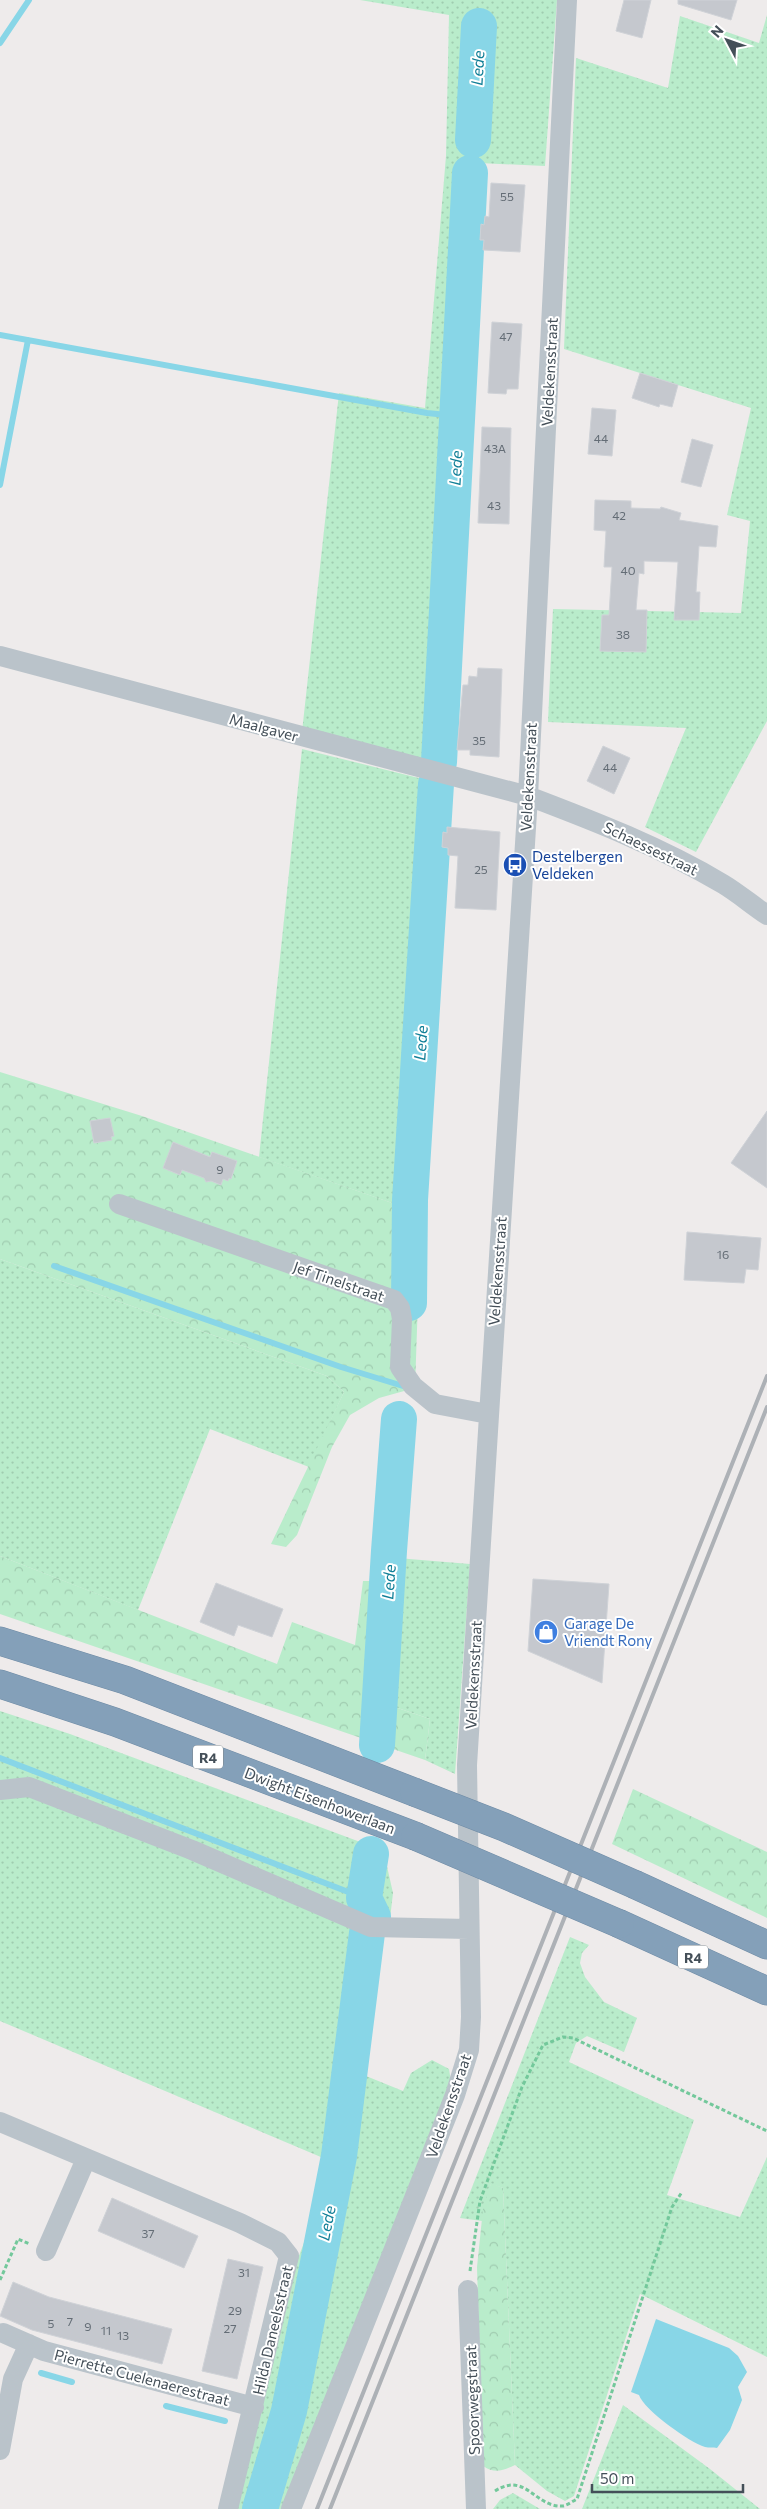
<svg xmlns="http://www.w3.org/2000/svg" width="767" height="2509" font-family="Commissioner,sans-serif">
<defs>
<pattern id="grass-dots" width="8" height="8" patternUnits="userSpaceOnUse" patternTransform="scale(1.25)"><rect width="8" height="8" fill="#b9eccb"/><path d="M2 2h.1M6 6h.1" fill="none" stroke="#a0ccb0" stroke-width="1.8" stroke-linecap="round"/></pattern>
<pattern id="forest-crowns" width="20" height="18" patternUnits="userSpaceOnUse" patternTransform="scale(1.25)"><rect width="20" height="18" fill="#b9eccb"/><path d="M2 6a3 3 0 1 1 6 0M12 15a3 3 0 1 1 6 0" fill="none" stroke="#a0ccb0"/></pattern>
</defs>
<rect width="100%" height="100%" fill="#eeebeb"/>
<path fill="url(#grass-dots)" d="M360,0H557L545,166L479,163L447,764L302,732L339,393L425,408L446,156L449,15Z
M767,15V721L696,852L645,827L686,728L548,722L553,609L741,613L750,521L727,515L751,408L564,349L576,58L668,88L680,16L759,43Z
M302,749L451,786L421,1213L259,1157Z
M0,1259L327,1376L344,1392L309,1467L210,1429L138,1610L0,1556Z
M397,1558L470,1564L455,1774L425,1760L430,1719L383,1703Z
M0,1711L70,1734L363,1843L384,1853L393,1893L390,1919L334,2063L403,2091L411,2073L432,2060L449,2069L451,2082L284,2509H234L295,2266L335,2163L0,2021Z
M570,1937L589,1945L582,1953L580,1963L585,1977L604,2002L637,2018L624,2052L587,2036L576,2043L569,2062L694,2120L667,2195L740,2217L767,2157V2357L640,2294L574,2496L565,2501L547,2491L515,2465L503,2188L491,2184L482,2221L460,2218Z
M623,2405L710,2469L760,2509H582Z
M513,2493L540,2509H493L500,2500Z"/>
<path fill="url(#forest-crowns)" d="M0,1072L142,1116L421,1213L415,1388L379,1398L350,1415L332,1447L297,1535L286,1547L271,1544L344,1392L327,1376L0,1259Z
M0,1556L277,1664L292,1622L355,1645L363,1581H394L383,1703L430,1719L425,1760L0,1614Z
M633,1789L767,1852V1918L612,1844Z
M491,2183L503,2188L515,2465C502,2471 495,2474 483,2466L477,2267L483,2209Z"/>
<path fill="#88d6e7" d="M656,2319L729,2348L738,2356L747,2372L738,2387L742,2400L730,2430L717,2448C713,2447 709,2448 705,2447C689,2442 644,2410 639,2395L631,2392Z"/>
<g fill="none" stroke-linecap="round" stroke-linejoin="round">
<path stroke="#88d6e7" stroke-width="6" d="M0,43L29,0
M0,335L427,413L457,416
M0,485L28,340
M54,1266L341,1367L403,1386
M0,1758L364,1898
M41,2373L72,2382
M166,2406L225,2421"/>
<path stroke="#88d6e7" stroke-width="36" d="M473,140L479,26
M439,762L470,173
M409,1303L410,1200L436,784
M377,1745L389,1551L399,1419
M371,1854L364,1898L373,1917
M260,2509L289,2411L339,2156L367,1933"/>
</g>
<path fill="#c5c8ce" stroke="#cfd2d7" d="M624,0H651L642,38L616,31Z
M678,0H737L731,20L678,4Z
M491,183L525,185L520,252L483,250L484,240H480L481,224L484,225L485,216L489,217Z
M492,322L522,324L518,389H507L506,394L488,393Z
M640,373L678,385L672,407L660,404L659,407L632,398Z
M592,408L616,410L612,456L588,454Z
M482,427L511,428L509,524L478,523Z
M692,439L713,445L701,487L681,482Z
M595,500L631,501V508L660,509L661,507L681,513L679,520L718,526L716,547L699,546L696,592H700L699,620H674L678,562L644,561V574L639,573L636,610H647L646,652L600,651L602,615H609L612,567H604L606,531L594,530Z
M478,668L502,669L499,757L470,755V750H457L463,685H468L469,676L477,677Z
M603,746L630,758L614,794L587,781Z
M447,827L500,832L496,910L455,908L458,856L448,855V848L442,847L443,832L447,833Z
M767,1111V1188L731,1163Z
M110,1118L114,1136L111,1137L112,1140L94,1143L90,1121Z
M173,1142L210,1157L212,1152L237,1161L231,1179L229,1178L228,1181L223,1179L221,1185L211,1181L206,1182L204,1178L182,1170L180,1175L163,1168Z
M687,1232L761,1238L758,1270L746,1269L744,1283L684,1280Z
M533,1579L609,1584L602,1683L528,1651Z
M216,1583L283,1609L272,1637L238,1625L234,1636L200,1622Z
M112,2198L198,2236L184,2268L98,2231Z
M228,2259L263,2267L237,2379L202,2371Z
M13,2282L49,2297L172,2329L162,2364L32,2330L0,2316Z"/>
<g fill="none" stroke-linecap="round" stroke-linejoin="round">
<g stroke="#6f8ba5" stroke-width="29">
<path id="motorway" d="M0,1641L125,1680L414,1792
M0,1684L115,1722L415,1836
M636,1885L767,1945
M620,1924L767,1991"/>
</g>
<path stroke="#73c89b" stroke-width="3" stroke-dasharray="4 2.5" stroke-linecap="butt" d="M470,2271L480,2201L522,2087L543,2045L563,2037L573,2038L767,2131
M0,2280L18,2239L30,2244
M495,2491C526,2471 535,2508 563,2506C568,2505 573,2501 577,2499L672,2207L682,2192"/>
<path stroke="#bac3ca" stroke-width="20" d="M0,656L528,796C594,821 661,847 723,884C738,893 752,905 767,915
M119,1204L394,1300L400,1308L402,1319L400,1367L413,1386L435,1404L488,1414
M0,1790L29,1787L192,1850L371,1927L469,1929
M0,2122L240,2223L278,2242L289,2256L228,2509
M46,2251L86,2159
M468,2290L476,2509
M3,2333L44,2351L254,2407
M0,2450L13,2379L29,2344
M291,2509L455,2095L469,2050L471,2017L467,1765L528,796L567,0"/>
<use href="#motorway" stroke="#84a0b9" stroke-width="28"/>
<path stroke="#adb1b6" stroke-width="4" d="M317,2509L767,1376
M330,2509L767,1407"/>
<g stroke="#6f8ba5" stroke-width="29" stroke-linecap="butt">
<path id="motorway-bridge" d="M414,1792L504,1827L636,1885
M415,1836L620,1924"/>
</g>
<use href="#motorway-bridge" stroke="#84a0b9" stroke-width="28"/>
</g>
<defs>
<g id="bus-disc" transform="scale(1.25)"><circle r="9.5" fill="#1a4fb4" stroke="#fff"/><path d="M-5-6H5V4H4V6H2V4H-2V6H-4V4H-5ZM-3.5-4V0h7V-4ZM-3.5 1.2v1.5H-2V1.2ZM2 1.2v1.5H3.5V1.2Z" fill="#fff"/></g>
<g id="shop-disc" transform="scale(1.25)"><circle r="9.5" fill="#3f7fe0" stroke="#fff"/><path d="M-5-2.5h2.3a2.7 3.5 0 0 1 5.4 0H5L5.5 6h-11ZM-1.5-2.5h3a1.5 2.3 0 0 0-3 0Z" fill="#fff"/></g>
</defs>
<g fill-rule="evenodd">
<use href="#bus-disc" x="515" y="865"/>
<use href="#shop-disc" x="546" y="1632"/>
</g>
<g text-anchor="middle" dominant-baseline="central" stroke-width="4" stroke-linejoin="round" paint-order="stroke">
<g font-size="12" fill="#646d76">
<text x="507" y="196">55</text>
<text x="506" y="336">47</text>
<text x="601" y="438">44</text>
<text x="495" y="448">43A</text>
<text x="494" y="505">43</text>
<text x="619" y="515">42</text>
<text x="628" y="570">40</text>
<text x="623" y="634">38</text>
<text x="479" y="740">35</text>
<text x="610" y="767">44</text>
<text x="481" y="869">25</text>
<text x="220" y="1169">9</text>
<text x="723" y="1254">16</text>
<text x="148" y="2233">37</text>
<text x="244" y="2272">31</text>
<text x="235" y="2310">29</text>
<text x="70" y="2321">7</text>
<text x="51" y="2323">5</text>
<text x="88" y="2326">9</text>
<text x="230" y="2328">27</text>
<text x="106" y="2330">11</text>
<text x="123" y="2335">13</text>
</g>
<g fill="#fff" stroke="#7c848a" stroke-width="1">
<rect x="193" y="1745.5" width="30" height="23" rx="4"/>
<rect x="678" y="1945.5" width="30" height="23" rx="4"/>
</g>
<g font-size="14" font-weight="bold" fill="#444f58">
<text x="208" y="1757">R4</text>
<text x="693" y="1957">R4</text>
</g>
<g font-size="15" fill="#444f58" stroke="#fff">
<text transform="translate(549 372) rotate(-87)">Veldekensstraat</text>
<text transform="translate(264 727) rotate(15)">Maalgaver</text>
<text transform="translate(528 777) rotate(-87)">Veldekensstraat</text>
<text transform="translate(651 848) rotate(26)">Schaessestraat</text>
<text transform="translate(497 1271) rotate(-86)">Veldekensstraat</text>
<text transform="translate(339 1281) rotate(19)">Jef Tinelstraat</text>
<text transform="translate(473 1675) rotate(-87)">Veldekensstraat</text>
<text transform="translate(320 1800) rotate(21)">Dwight Eisenhowerlaan</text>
<text transform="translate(448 2106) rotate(-71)">Veldekensstraat</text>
<text transform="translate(272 2330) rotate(-77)">Hilda Daneelsstraat</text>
<text transform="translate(142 2377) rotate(15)">Pierrette Cuelenaerestraat</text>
<text transform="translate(472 2400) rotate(-92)">Spoorwegstraat</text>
</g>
<g font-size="15" fill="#164399" stroke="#fff" text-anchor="start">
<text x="532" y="856">Destelbergen<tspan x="532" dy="17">Veldeken</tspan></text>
</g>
<g font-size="15" fill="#366cbe" stroke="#fff" text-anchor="start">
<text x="564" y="1623">Garage De<tspan x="564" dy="17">Vriendt Rony</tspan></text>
</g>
<g font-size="16" font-style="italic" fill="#117f97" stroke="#fff">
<text transform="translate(477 68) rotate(-87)">Lede</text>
<text transform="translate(455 468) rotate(-87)">Lede</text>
<text transform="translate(420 1043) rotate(-86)">Lede</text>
<text transform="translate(388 1582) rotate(-86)">Lede</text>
<text transform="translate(326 2223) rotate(-79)">Lede</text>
</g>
</g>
<g transform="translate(727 40) rotate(311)" stroke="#ffffff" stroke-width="4" paint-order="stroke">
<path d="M0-4L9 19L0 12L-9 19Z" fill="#444f58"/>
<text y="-8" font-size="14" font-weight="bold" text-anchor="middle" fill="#444f58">N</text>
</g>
<path d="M592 2484v8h151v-8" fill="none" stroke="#444f58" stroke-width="2.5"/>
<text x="600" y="2484" font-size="15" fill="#444f58" stroke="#ffffff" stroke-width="4" paint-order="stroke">50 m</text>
</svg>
